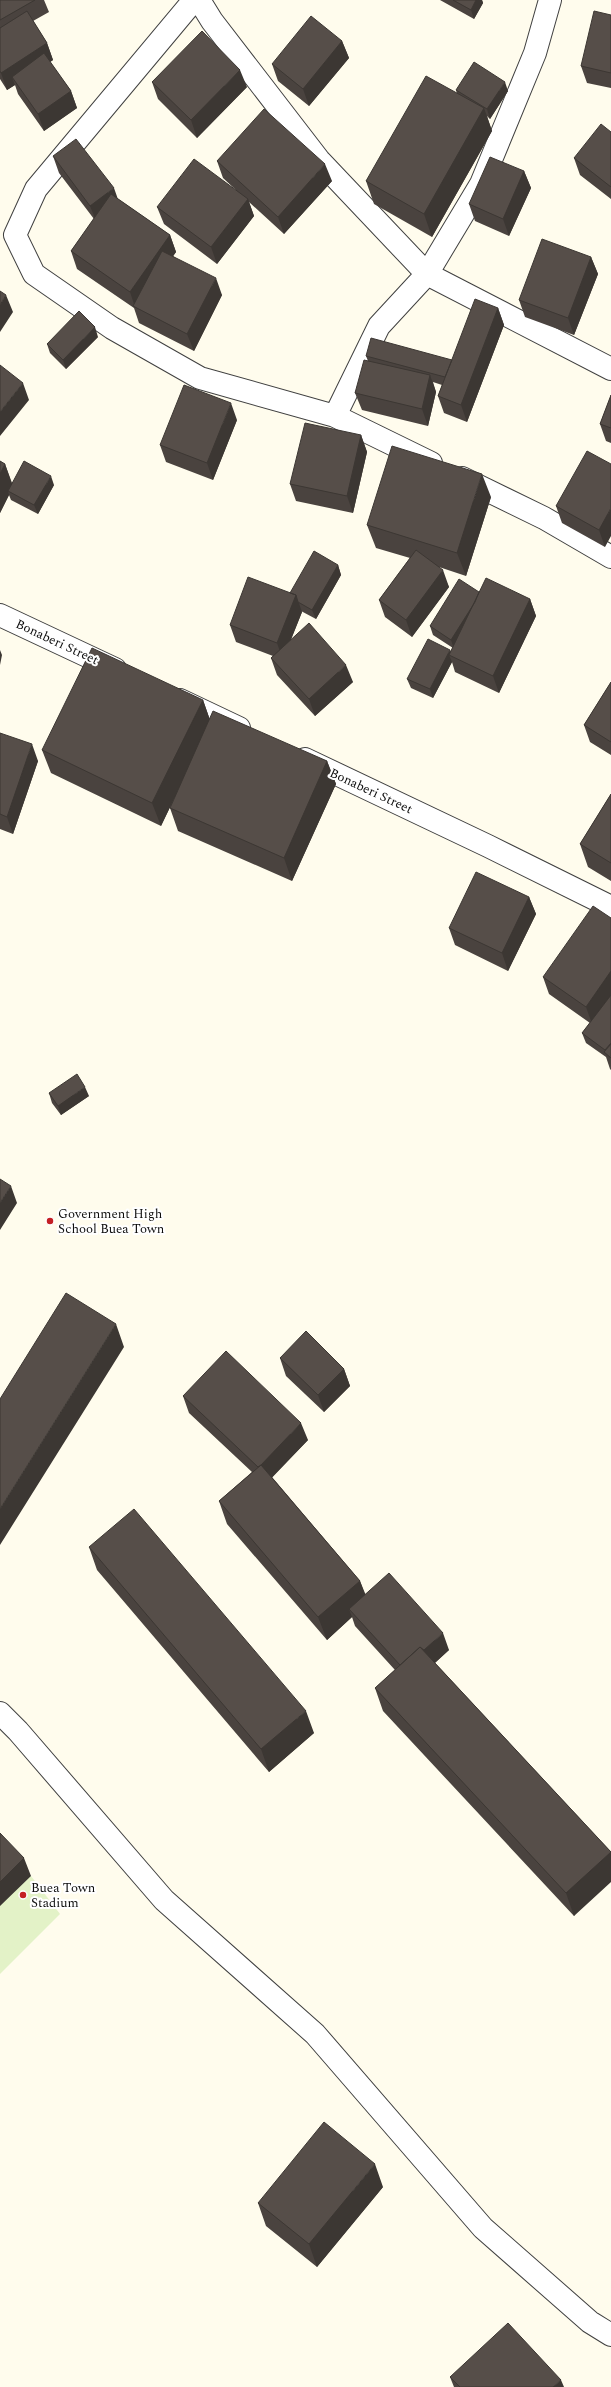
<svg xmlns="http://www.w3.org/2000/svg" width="611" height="2387" font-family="Spectral,serif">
<rect width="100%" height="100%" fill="#fffced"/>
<path fill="#e3f2c7" d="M0,1844L31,1876L60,1914L0,1974Z"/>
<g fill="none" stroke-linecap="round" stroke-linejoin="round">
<g stroke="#404040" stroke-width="24">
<path id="minor" d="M194,0L36,189L15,235L34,274L112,328L200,378L335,416L431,463
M199,0L212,21L319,160L427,274L611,369
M335,416L379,326L427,274L481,184L535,53L550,0
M462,478L544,518L611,557
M0,615L115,669
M180,700L239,728
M305,759L488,846L611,907
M0,1713L18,1731L164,1900L315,2034L483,2228L590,2322L611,2335"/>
</g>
<use href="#minor" stroke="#fff" stroke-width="22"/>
</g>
<path fill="#4a433f" d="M0,0H44L49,12L33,21L47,43L53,60L50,62L71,91L77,108L44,131L18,94L15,85L7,90L0,79Z
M440,0H482L483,3L474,19Z
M611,15V88L587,83L581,66Z
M342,41L349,58L309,106L278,81L272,64Z
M152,82L247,87L197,138L158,99Z
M456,90L508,91L490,119L487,116L492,131L432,237L374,204L366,181L457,94Z
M611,132V199L580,175L574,158Z
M53,156L118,199L170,235L176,252L173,256L222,295L194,351L139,323L134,308L77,269L71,251L94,219L59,173Z
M217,161L332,181L284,234L249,202L254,216L217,264L164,224L157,207L237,191L223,178Z
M524,171L531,188L509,236L475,221L469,204Z
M591,257L598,274L574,335L525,317L519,300Z
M498,308L504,325L467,422L444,413L438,396L442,385L433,382L436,392L428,426L362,410L355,393L368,361L366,356L452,360Z
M98,337L66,369L50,353L47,344Z
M611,395V443L606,441L600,424Z
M237,420L213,480L166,462L160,445Z
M361,435L367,452L353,513L296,501L290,484Z
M0,461L5,464L12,483L54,485L38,514L11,500L9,495L0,513Z
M611,464L605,547L562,523L556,506Z
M491,497L466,576L439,567L449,587L412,637L385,617L379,600L410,558L376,548L367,525Z
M338,565L341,575L316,619L301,611L302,612L291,639L353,682L315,716L277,675L271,658L273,656L236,642L230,625L290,593Z
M479,592L530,599L536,616L499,693L455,672L452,662L433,698L411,688L407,679L450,652L453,648L433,635L430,626Z
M611,682V755L590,742L584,725Z
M203,700L210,720L327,761L336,784L292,881L178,831L170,808L177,792L161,826L51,773L42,750Z
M0,733L38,761L13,834L0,829Z
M611,794V881L588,867L580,844Z
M529,897L536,914L508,971L455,945L449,928Z
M611,918V1070L610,1069L606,1057L586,1043L582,1033L590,1023L549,994L543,977Z
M49,1093L89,1096L61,1115L52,1103Z
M280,1358L344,1369L350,1386L324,1412L286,1376Z
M183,1396L308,1440L272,1477L360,1581L365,1595L449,1650L435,1663L611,1852L574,1916L383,1711L375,1688L395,1670L355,1626L352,1617L327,1640L227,1524L219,1501L252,1472L189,1413Z
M89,1547L314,1733L269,1772L97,1570Z
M383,2187L317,2267L266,2226L258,2203Z
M450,2377L564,2387H454Z"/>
<path fill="#3c3733" d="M476,0H482L483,3L474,19L471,10Z
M342,41L349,58L309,106L303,89Z
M47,43L53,60L17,84L12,77L15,85L7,90L1,73Z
M240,70L247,87L197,138L191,120Z
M505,82L508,91L490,119L487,109Z
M71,91L77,108L44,131L38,114Z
M484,108L492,131L432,237L424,214Z
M325,164L332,181L284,234L278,217Z
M524,171L531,188L509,236L503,219Z
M114,188L120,205L97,223L90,206Z
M248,199L254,216L217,264L211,247Z
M170,235L176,252L137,308L135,307L130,292Z
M591,257L598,274L574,335L568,318Z
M216,278L222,295L194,351L187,334Z
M6,295L13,312L0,332V305Z
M498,308L504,325L467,422L461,405Z
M95,327L98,337L66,369L63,360Z
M430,375L436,392L428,426L422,409Z
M23,383L29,400L0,436V412Z
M231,403L237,420L213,480L207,463Z
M361,435L367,452L353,513L347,496Z
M5,464L13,487L8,491L9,495L0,513V474Z
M482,474L491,497L466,576L457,553Z
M51,476L54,485L38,514L34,505Z
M611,508V536L605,547L599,530Z
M338,565L341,575L316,619L312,610Z
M443,570L449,587L412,637L406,620Z
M481,593L454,649L451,640Z
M296,595L302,612L283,660L277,643Z
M530,599L536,616L499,693L493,676Z
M0,650L2,655L0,665Z
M450,650L452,656L449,655L452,662L433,698L430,689Z
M346,665L353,682L315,716L309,699Z
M203,700L211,723L161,826L152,803Z
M32,744L38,761L13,834L7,817Z
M327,761L336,784L292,881L284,858Z
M529,897L536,914L508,971L502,953Z
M611,971V997L592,1024L586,1007Z
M85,1087L89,1096L61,1115L58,1106Z
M11,1186L17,1203L0,1230V1203Z
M116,1324L124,1347L0,1545V1509Z
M344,1369L350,1386L324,1412L318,1395Z
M301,1423L308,1440L265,1485L258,1468Z
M360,1581L369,1603L349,1609L352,1617L327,1640L318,1617Z
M443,1633L449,1650L409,1686L403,1669Z
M306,1711L314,1733L269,1772L261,1749Z
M611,1852V1882L574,1916L566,1893Z
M24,1858L31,1876L0,1906V1882Z
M375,2164L383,2187L317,2267L309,2244Z
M561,2380L564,2387H553Z"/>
<path fill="#564e49" stroke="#3c3733" d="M0,0H35L0,20Z
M453,0H476L471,10Z
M27,11L47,43L1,73L0,71V28Z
M594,11L611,15V73L581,66Z
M311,16L342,41L303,89L272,64Z
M202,31L240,70L191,120L152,82Z
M44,53L71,91L38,114L12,77Z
M474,62L505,82L487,109L456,90Z
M426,76L484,108L424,214L366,181Z
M264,109L325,164L278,217L217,161Z
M601,124L611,132V187L574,158Z
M76,139L114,188L90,206L53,156Z
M490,157L524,171L503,219L469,204Z
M194,159L248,199L211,247L157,207Z
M111,194L170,235L130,292L71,251Z
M542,239L591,257L568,318L519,300Z
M162,251L216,278L187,334L133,306Z
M0,291L6,295L0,305Z
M475,299L498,308L461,405L438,396Z
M79,311L95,327L63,360L47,344Z
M371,338L452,360L445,377L366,356Z
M364,360L430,375L422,409L355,393Z
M0,365L23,383L0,412Z
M184,385L231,403L207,463L160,445Z
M611,395V428L600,424Z
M305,423L361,435L347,496L290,484Z
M392,446L482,474L457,553L367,525Z
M587,451L611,464V508L599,530L556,506Z
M0,461L5,464L0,474Z
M24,461L51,476L34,505L8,491Z
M416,550L443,570L406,620L379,600Z
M314,551L338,565L312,610L298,602L296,595L290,593Z
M248,577L296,595L277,643L230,625Z
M486,578L530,599L493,676L449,655Z
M459,579L479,592L475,602L451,640L430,626Z
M309,623L346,665L309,699L271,658Z
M428,639L450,650L430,689L407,679Z
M92,648L203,700L152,803L42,750Z
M611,682V742L584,725Z
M213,711L327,761L284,858L170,808Z
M0,733L32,744L7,817L0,814Z
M611,794V863L580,844Z
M476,872L529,897L502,953L449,928Z
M593,906L611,918V971L586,1007L543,977Z
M611,995V1043L605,1050L582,1033Z
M611,1044V1058L604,1052Z
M77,1074L85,1087L58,1106L49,1093Z
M0,1179L11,1186L0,1203Z
M66,1293L116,1324L0,1509V1399Z
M306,1331L344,1369L318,1395L280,1358Z
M226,1351L301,1423L261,1465L258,1467L183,1396Z
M261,1465L360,1581L318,1617L219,1501Z
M134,1509L306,1711L261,1749L89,1547Z
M389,1573L443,1633L424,1650L420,1647L400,1665L349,1609Z
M420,1647L611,1852L566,1893L375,1688Z
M0,1833L24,1858L0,1882Z
M324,2122L375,2164L309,2244L258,2203Z
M508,2323L561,2380L553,2387H460L450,2377Z"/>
<g fill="#c41f24" stroke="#fff" stroke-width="1.5">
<circle cx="50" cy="1221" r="4"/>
<circle cx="23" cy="1895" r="4"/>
</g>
<g text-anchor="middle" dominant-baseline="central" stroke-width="4" stroke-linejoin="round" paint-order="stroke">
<g font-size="13" fill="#0d0d0d" stroke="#fff">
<text transform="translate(57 642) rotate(25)">Bonaberi Street</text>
<text transform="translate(371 791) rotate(25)">Bonaberi Street</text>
</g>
<g font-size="13" fill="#0d0d0d" stroke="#fff" text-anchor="start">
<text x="58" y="1214">Government High<tspan x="58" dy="15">School Buea Town</tspan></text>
<text x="31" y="1888">Buea Town<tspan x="31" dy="15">Stadium</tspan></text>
</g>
</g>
</svg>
